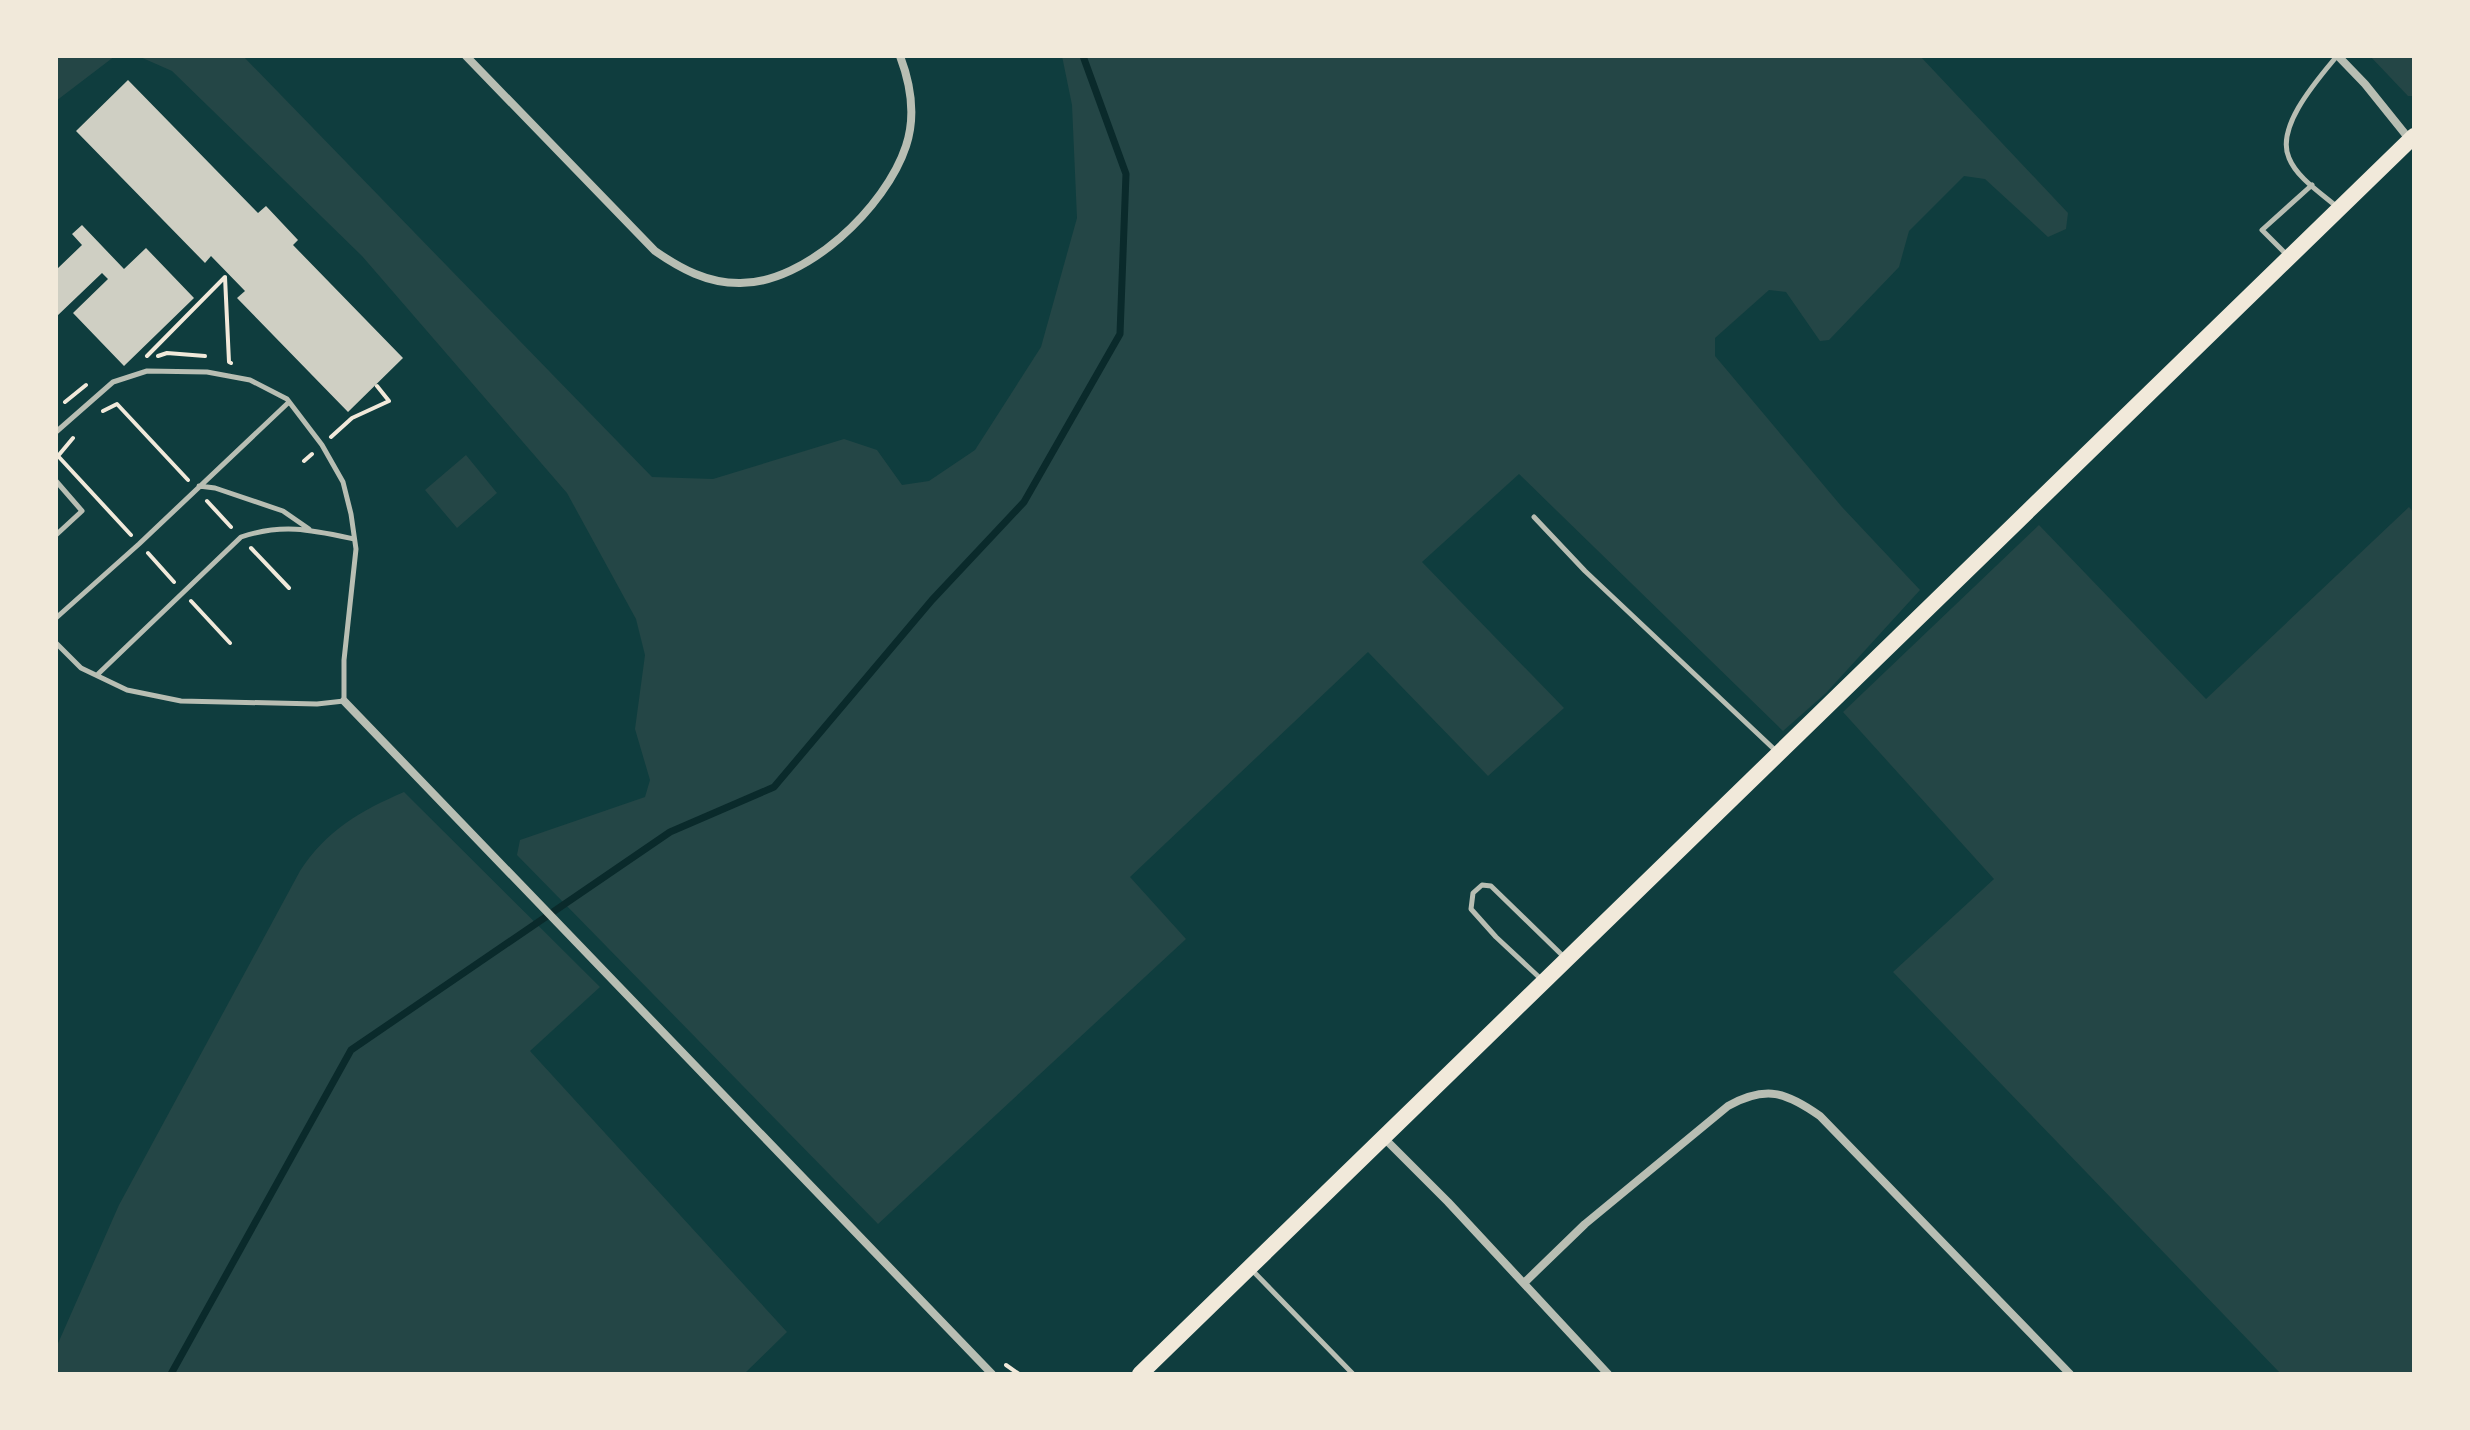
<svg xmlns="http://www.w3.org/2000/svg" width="2470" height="1430" font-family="'Fira Sans',sans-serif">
<rect width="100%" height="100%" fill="#0f3d3e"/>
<path fill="#244646" d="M57,56H243L652,477L713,479L844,439L877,450L902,485L929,481L975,450L1041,347L1077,218L1072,105L1062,56H1920L2068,213L2066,229L2048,237L1985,179L1964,176L1909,231L1899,267L1829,340L1820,341L1786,292L1769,290L1715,338V356L1842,507L1920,590L1826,693L1783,731L1519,474L1422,562L1564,708L1488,776L1368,652L1130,877L1186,939L878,1224L517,855L520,840L645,797L650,780L635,729L645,655L636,619L567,493L362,256L172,71L138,56H115L56,101Z
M2370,56H2414V96H2408Z
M466,455L497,493L457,528L425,490Z
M2409,507L2414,513V1374H2281L1893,972L1994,879L1843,712L2039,525L2206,699Z
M404,792L600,987L530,1051L787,1332L744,1374H56V1348L119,1205L300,871C327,830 360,811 404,792Z"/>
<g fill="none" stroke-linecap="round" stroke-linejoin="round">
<path stroke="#0a2a2b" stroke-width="7" d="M171,1374L351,1050L670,832L774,787L932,600L1024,502L1120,334L1126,174L1083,56"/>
</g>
<path fill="#cfcfc3" d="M128,80L258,213L266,206L298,240L293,245L403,358L348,412L237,298L245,291L211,256L205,263L76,131Z
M82,225L124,269L146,248L194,298L124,366L73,313L108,279L102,273L56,317V270L82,245L72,234Z"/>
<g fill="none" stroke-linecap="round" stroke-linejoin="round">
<path stroke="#f1e9da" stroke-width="4" d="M147,356L225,277L229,362L231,363
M158,356L167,353L205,356
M65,402L86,385
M103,411L117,404L188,480
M331,437L352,418L389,401L377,386
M73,438L58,456L131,535
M304,461L312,454
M207,501L231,527
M251,548L289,588
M148,553L174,582
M191,601L230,643
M1006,1365L1019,1374"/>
<path stroke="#b8beb3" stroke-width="5" d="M2337,207C2321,193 2297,178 2289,158C2275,127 2318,79 2337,56
M2288,256L2262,230L2312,185
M56,432L113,382L147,371L207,372L250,380L287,399L322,445L343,482L351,514L356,549L344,660V701L317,704L181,701L127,690L81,668L56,643
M56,481L82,511L56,535
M199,486L215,488L283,511L309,529
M1534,517L1585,571L1775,750
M56,618L139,544L289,402
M97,675L241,537C283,523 312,530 354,539
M1541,979L1496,937L1471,909L1473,893L1482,885L1491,886L1563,956
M1250,1268L1353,1374"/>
<path stroke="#b8beb3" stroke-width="8" d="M466,56L655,251C681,269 707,283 739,283C806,284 886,207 906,146C916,116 911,85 900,56
M2338,56L2365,84L2410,140
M344,701L992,1374
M1384,1138L1448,1202L1608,1374
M1524,1283L1585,1224L1728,1106C1766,1085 1786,1092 1820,1116L2070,1374"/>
<path stroke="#f1e9da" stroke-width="16" d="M1140,1374L2414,136"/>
</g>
<rect width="2470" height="1430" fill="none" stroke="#f1e9da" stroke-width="116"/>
</svg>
